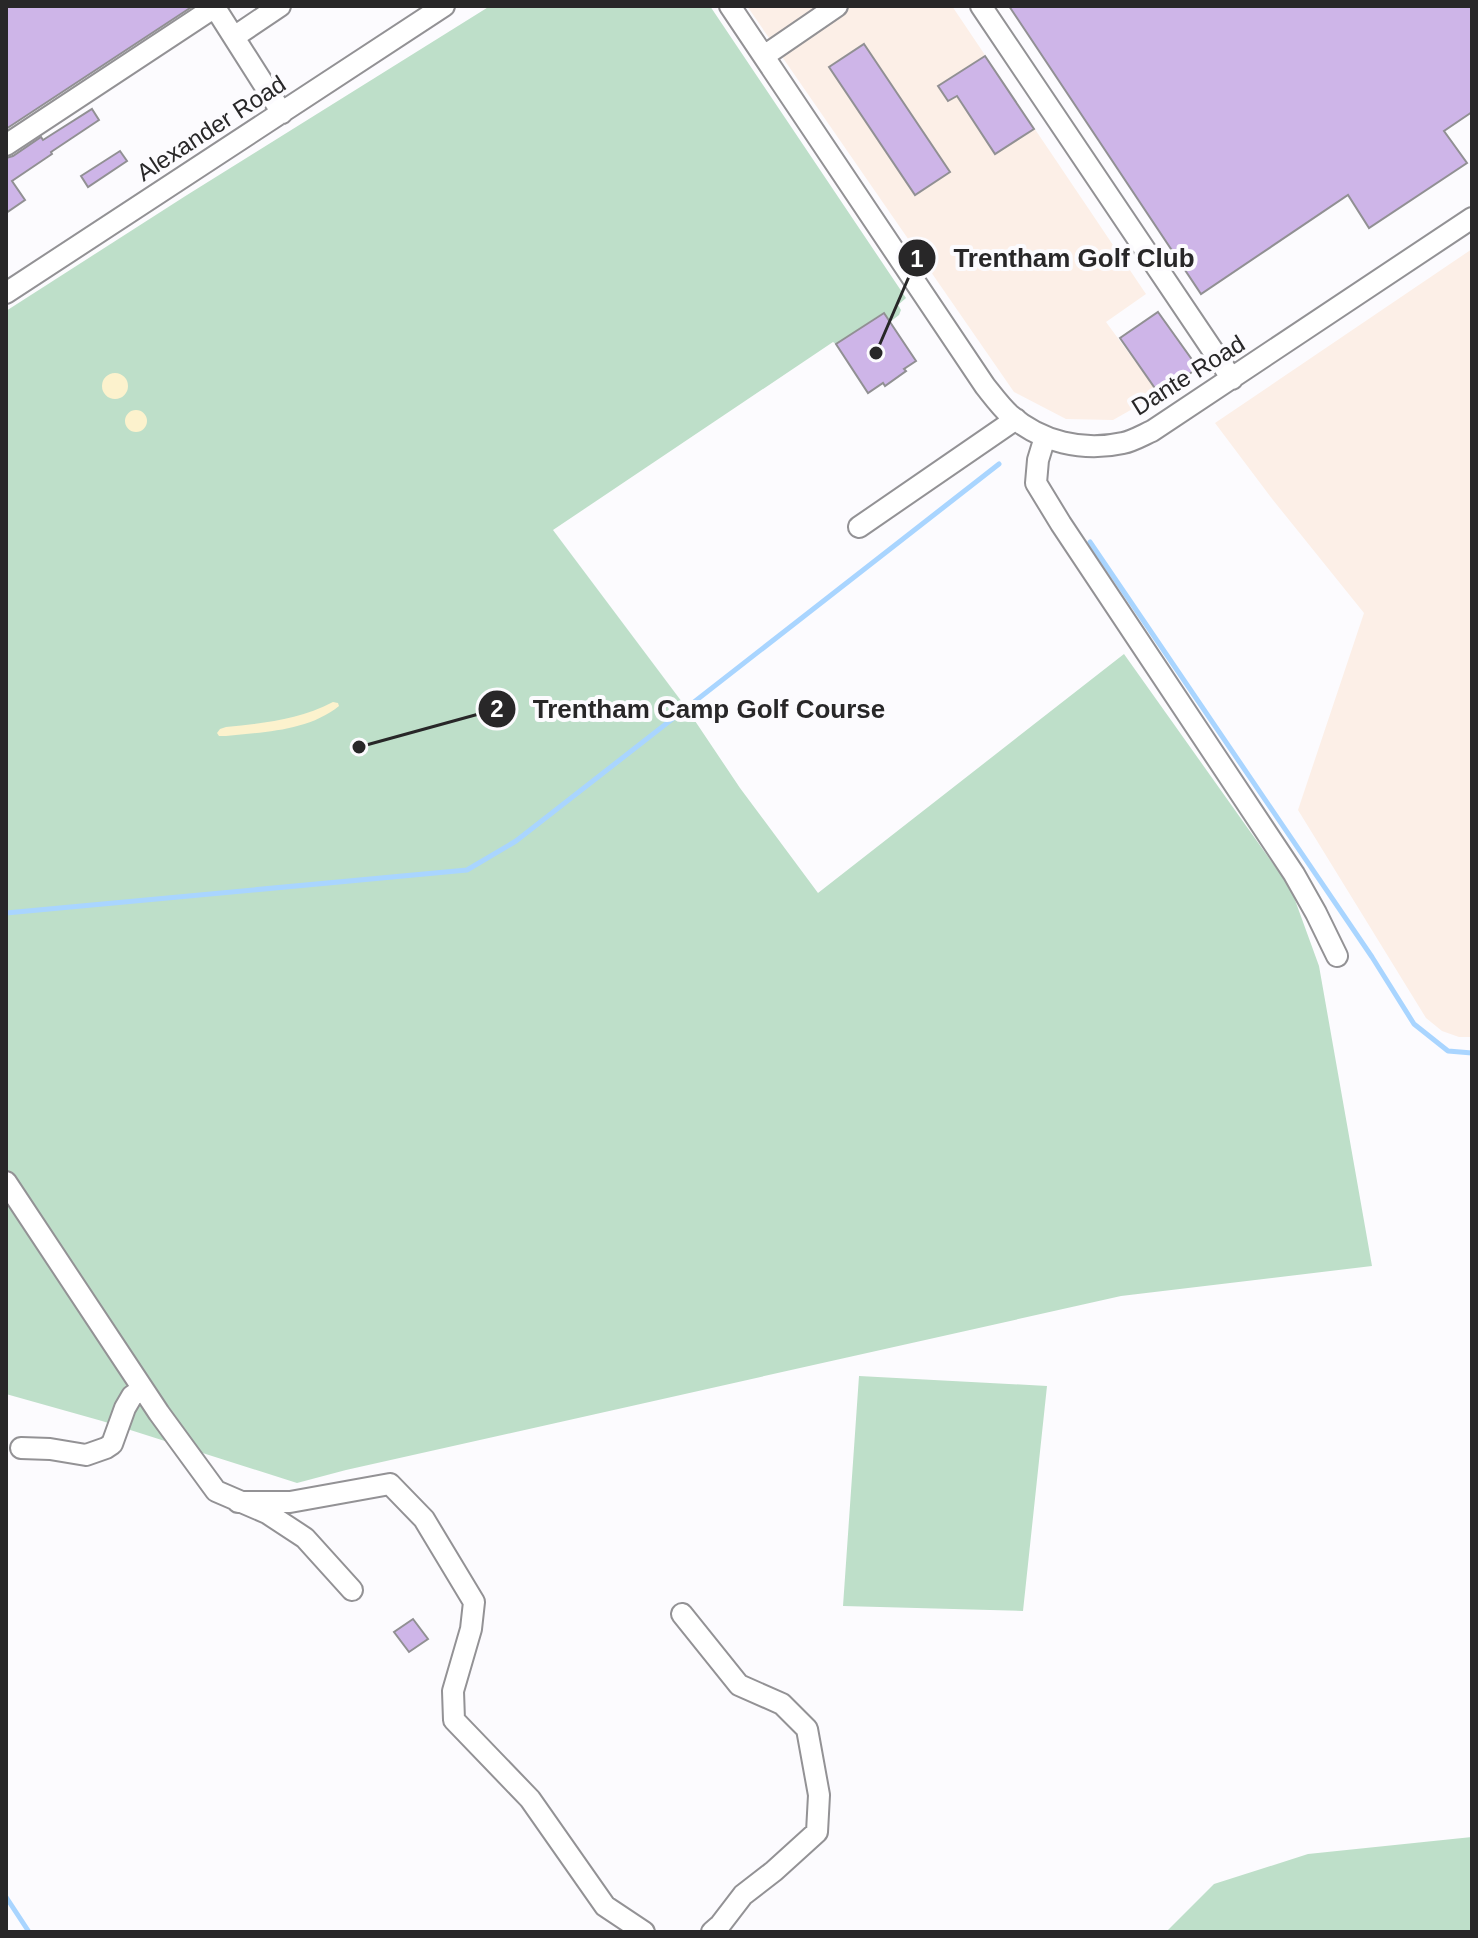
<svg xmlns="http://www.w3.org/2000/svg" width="1478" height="1938" font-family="Arial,sans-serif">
<rect width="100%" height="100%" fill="#fcfbfe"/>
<path fill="#fcefe7" d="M747,6H952L1146,294L1106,322L1159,394L1113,420L1066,419L1014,392Z
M1472,249V1037H1459L1442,1031L1426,1018L1298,810L1364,613L1273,500L1215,423Z"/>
<path fill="#bedfc9" d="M490,6H710L906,298L898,305L901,310L899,315L890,322L883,313L836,344L833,342L553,530L685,706L740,788L818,893L1124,654L1291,889L1319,966L1372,1266L1121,1296L346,1470L297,1483L102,1421L6,1394V311L187,195Z
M859,1376L1047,1386L1023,1611L843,1606Z
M1472,1837V1932H1166L1214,1884L1308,1854Z"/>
<path fill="#fcf2cd" d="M102 386a13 13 0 1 1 26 0a13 13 0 1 1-26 0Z
M125 421a11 11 0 1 1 22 0a11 11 0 1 1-22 0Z
M333,702L338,703L339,706C308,731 264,732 226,736H219L217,733L220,729L226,727C265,723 298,720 333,702Z"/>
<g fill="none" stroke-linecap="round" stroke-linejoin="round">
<path stroke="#a9d5ff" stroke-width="5" d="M1090,542L1372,957L1414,1024L1448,1051L1472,1053
M6,913L467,870L516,841L999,464
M6,1897L29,1932"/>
</g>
<path fill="#ceb5e8" stroke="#919093" stroke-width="2" d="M6,6H193L6,129Z
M1009,6H1472V112L1444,131L1467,163L1369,228L1348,195L1201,294Z
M864,44L950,172L915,195L829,67Z
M985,56L1034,129L995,154L957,96L948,101L938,86Z
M92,109L99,120L51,152L52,154L12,181L25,200L6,213V158L13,156L41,137L43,140Z
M120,151L127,161L88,187L81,176Z
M1158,312L1198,368L1159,394L1120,338Z
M884,313L916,361L904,369L906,371L885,386L883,383L868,393L836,344Z
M413,1619L428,1639L409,1652L394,1632Z"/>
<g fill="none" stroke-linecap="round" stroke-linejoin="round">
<g stroke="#939295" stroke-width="24">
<path id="minor" d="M214,6L282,113
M730,6L985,386C993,396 1001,407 1010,415C1041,442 1083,452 1123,443C1133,441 1143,435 1152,431L1472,218
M981,6L1232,379
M234,37L280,6
M764,56L837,6
M6,145L215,7
M6,293L444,6
M1045,437L1038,460L1036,483L1061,524L1294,874L1316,913L1337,956
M859,527L1016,419
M6,1182L159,1413L216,1491L267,1513L305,1538L352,1590
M21,1448L50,1449L86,1455L106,1448L112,1444L125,1408L132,1396L143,1389
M238,1502H290L390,1484L424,1519L474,1602L471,1629L453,1691L454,1720L530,1799L605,1906L644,1932
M682,1614L739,1685L782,1704L807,1729L819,1795L817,1832L774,1871L743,1895L720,1925L712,1932"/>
</g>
<use href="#minor" stroke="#fff" stroke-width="20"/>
</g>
<g text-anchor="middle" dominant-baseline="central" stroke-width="8" stroke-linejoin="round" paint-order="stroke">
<g font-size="24" fill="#282728" stroke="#fcfbfe">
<text transform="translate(211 128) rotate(-33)">Alexander Road</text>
<text transform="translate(1188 375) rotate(-32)">Dante Road</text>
</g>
</g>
<path fill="none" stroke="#282728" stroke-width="3" d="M876 353L917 258M359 747L497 709"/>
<g fill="#282728" stroke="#fcfbfe" stroke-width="3">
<circle cx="876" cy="353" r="8"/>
<circle cx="359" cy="747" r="8"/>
<circle cx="917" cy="258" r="20"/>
<circle cx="497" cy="709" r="20"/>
</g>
<g font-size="24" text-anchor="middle" font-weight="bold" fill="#fff">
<text x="917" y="267">1</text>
<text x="497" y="717">2</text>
</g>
<g font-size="26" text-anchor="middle" font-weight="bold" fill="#282728" stroke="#fcfbfe" stroke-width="8" stroke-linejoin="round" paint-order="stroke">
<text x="1074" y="267">Trentham Golf Club</text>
<text x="709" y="718">Trentham Camp Golf Course</text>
</g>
<rect width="1478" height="1938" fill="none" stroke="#282728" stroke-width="16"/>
</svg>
